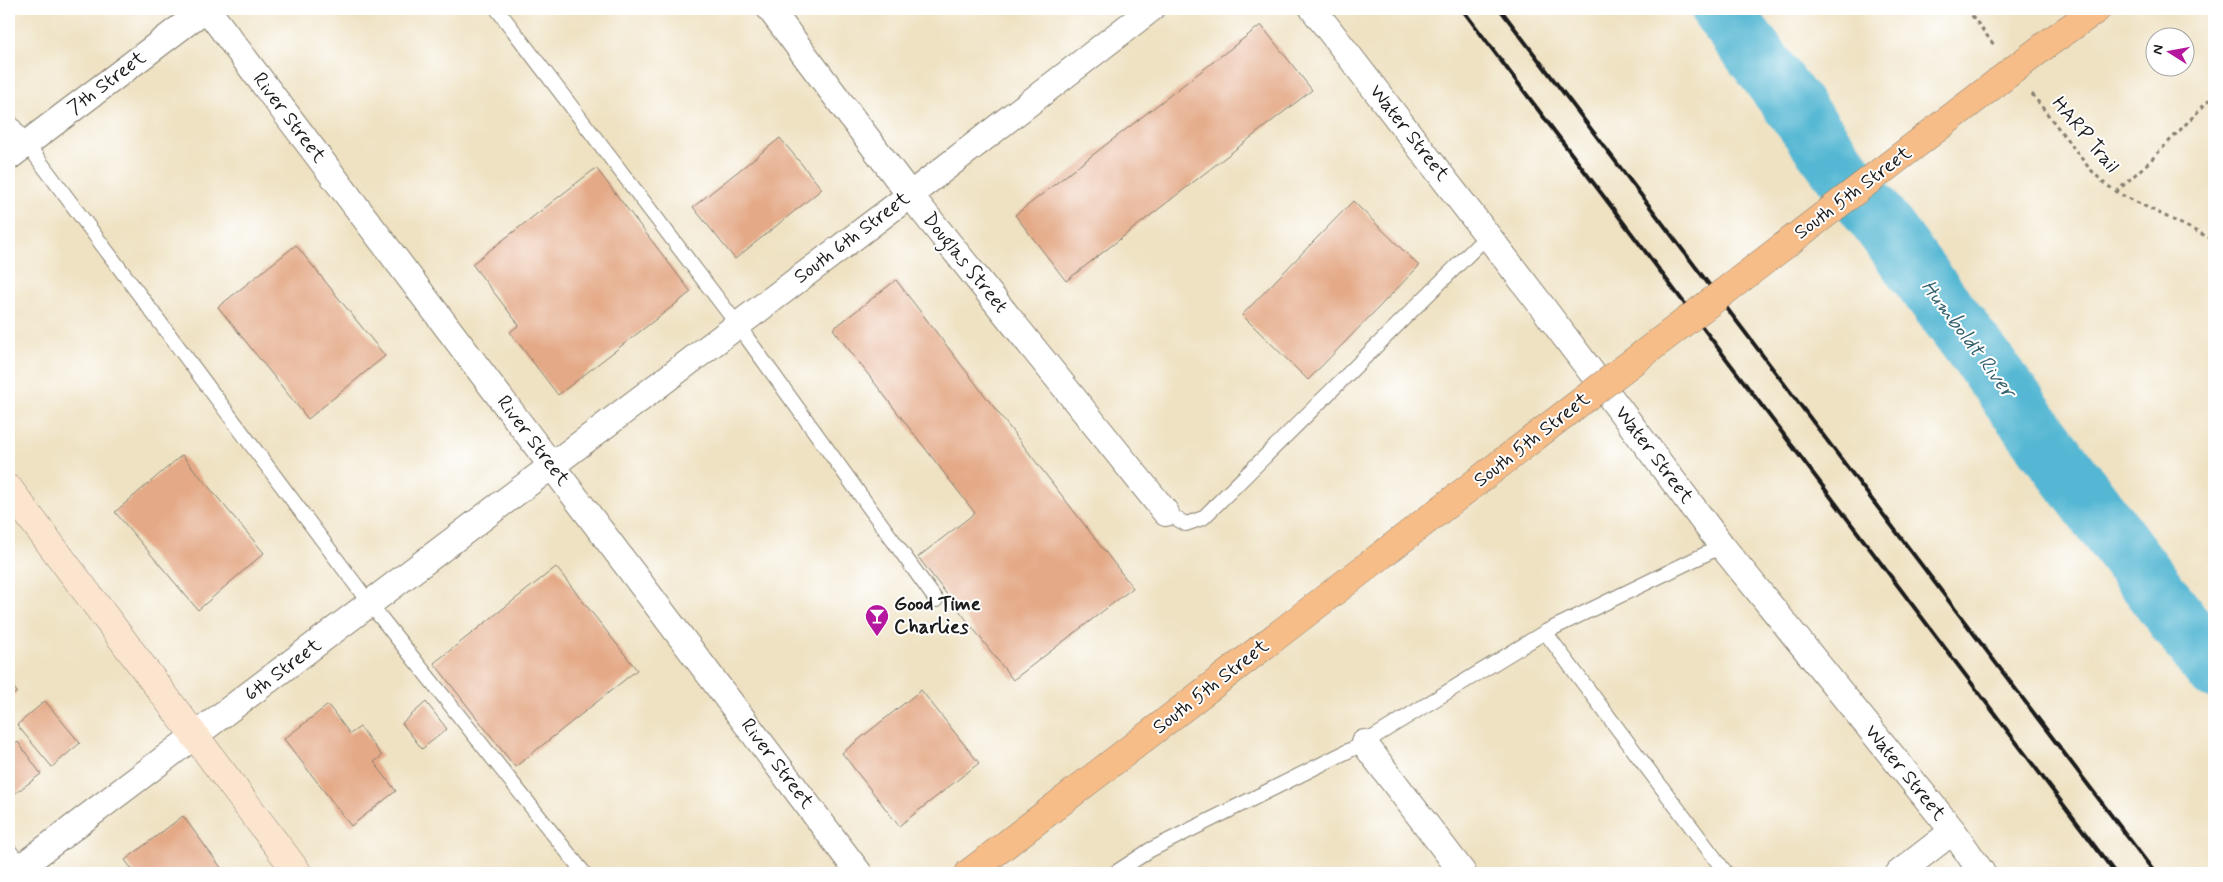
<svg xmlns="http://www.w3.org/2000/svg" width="2223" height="882" font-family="Mynerve,sans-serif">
<rect width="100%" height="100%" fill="#fff"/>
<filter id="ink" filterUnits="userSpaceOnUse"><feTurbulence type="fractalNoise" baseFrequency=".02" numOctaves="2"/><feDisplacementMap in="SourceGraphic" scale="10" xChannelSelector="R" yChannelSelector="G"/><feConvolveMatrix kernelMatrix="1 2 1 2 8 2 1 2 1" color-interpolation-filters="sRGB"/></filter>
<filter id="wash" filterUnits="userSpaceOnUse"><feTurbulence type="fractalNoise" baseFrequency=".0096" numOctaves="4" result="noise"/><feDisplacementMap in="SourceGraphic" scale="20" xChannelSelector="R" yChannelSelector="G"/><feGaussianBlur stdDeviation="1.12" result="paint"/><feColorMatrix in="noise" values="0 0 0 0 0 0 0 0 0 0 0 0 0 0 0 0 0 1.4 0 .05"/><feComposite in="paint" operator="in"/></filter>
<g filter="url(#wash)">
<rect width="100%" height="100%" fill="#efe2c3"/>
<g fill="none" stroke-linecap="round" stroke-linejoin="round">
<path stroke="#54b7d3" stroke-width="60" d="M1721,9L2214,669"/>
</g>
<g id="blocks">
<path fill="#e4a986" d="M1261,25L1312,90L1066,281L1015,215Z
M780,138L822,189L735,259L693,207Z
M596,168L691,292L558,395L510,332L519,325L472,264Z
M1353,201L1419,266L1308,380L1242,315Z
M296,245L385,356L308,419L218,307Z
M896,280L1133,588L1013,680L918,557L975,513L833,329Z
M182,455L264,553L198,610L115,512Z
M556,567L637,670L515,767L434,663Z
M9,681L17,692L9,698Z
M921,690L979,763L899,826L842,753Z
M45,701L80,743L52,767L17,725Z
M426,702L447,729L422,749L402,723Z
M328,705L350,734L360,727L382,756L374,762L396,791L351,826L284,739Z
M18,742L41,774L9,798V749Z
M183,816L225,873H135L125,860Z"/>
</g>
</g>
<g filter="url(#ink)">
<use href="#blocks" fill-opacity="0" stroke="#867f70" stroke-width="1"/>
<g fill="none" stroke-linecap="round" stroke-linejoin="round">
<g stroke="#867f70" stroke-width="16">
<path id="lane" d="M497,9L737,324L936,600
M9,120L370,604L584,873
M1166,513L1186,524L1203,518L1488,235
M1545,632L1726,873
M9,850L25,871
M1115,873L1150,850L1364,743L1545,632L1722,546"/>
</g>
<g stroke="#867f70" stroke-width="28">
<path id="street" d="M207,9L859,873
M770,9L910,195L1166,513
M1313,9L1535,297L1722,546L1953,831L1982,873
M9,157L205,9
M1364,743L1463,873
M13,873L910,195L1151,9
M1899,873L1953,831"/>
</g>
<g stroke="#867f70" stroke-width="29">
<path id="secondary" d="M9,489L298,873"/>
</g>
<g stroke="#867f70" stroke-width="29">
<path id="primary" d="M2047,44L2097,9
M969,873L1531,440"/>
</g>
<path stroke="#867f70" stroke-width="3" stroke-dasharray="4 4" stroke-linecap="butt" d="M1967,9L1994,45
M2032,94L2089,168L2105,184L2122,195L2214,240
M2116,192L2150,161L2214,95"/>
<use href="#lane" stroke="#fff" stroke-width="14"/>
<use href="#street" stroke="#fff" stroke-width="26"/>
<use href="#secondary" stroke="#fce5cf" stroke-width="28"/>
<use href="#primary" stroke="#f7bd88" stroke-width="28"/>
<path stroke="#1c1c1c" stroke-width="4" d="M1462,9L2115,873
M1500,9L2155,873"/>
<g stroke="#867f70" stroke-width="29" stroke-linecap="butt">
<path id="primary-bridge" d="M1531,440L2047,44"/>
</g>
<use href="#primary-bridge" stroke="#f7bd88" stroke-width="28"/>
</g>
</g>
<defs>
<g id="bar-pin" transform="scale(1.25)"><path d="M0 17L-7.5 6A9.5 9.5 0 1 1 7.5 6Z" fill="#b5179e" stroke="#fff"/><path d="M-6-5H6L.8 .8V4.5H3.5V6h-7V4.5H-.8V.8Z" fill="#fff"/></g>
</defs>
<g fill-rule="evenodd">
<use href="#bar-pin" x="877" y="616"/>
</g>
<g text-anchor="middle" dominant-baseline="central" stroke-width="4" stroke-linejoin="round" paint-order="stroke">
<g font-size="20" fill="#1c1c1c" stroke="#fff">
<text transform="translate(107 83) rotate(-37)">7th Street</text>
<text transform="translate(289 118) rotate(53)">River Street</text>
<text transform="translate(1409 133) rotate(52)">Water Street</text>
<text transform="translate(2085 135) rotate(50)">HARP Trail</text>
<text transform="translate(1853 193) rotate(-37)">South 5th Street</text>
<text transform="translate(852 238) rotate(-37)">South 6th Street</text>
<text transform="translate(965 263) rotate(51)">Douglas Street</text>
<text transform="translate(1532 440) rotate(-38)">South 5th Street</text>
<text transform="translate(533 441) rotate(53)">River Street</text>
<text transform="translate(1654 455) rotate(53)">Water Street</text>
<text transform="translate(283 670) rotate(-37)">6th Street</text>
<text transform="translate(1211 687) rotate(-38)">South 5th Street</text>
<text transform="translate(777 764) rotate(53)">River Street</text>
<text transform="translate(1905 773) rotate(51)">Water Street</text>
</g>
<g font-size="20" font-weight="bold" fill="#1c1c1c" stroke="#fff" text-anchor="start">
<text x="894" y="604">Good Time<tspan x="894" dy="23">Charlies</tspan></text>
</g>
<g font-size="21" font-style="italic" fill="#35626e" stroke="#fff">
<text transform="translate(1968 339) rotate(53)">Humboldt River</text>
</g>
</g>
<rect width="2223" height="882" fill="none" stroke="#fff" stroke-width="30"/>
<g transform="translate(2170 52) rotate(281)"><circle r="24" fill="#ffffff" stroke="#a4a4a4"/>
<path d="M0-4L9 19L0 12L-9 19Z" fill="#b5179e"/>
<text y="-8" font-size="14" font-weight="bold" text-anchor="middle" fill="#1c1c1c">N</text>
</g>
</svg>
